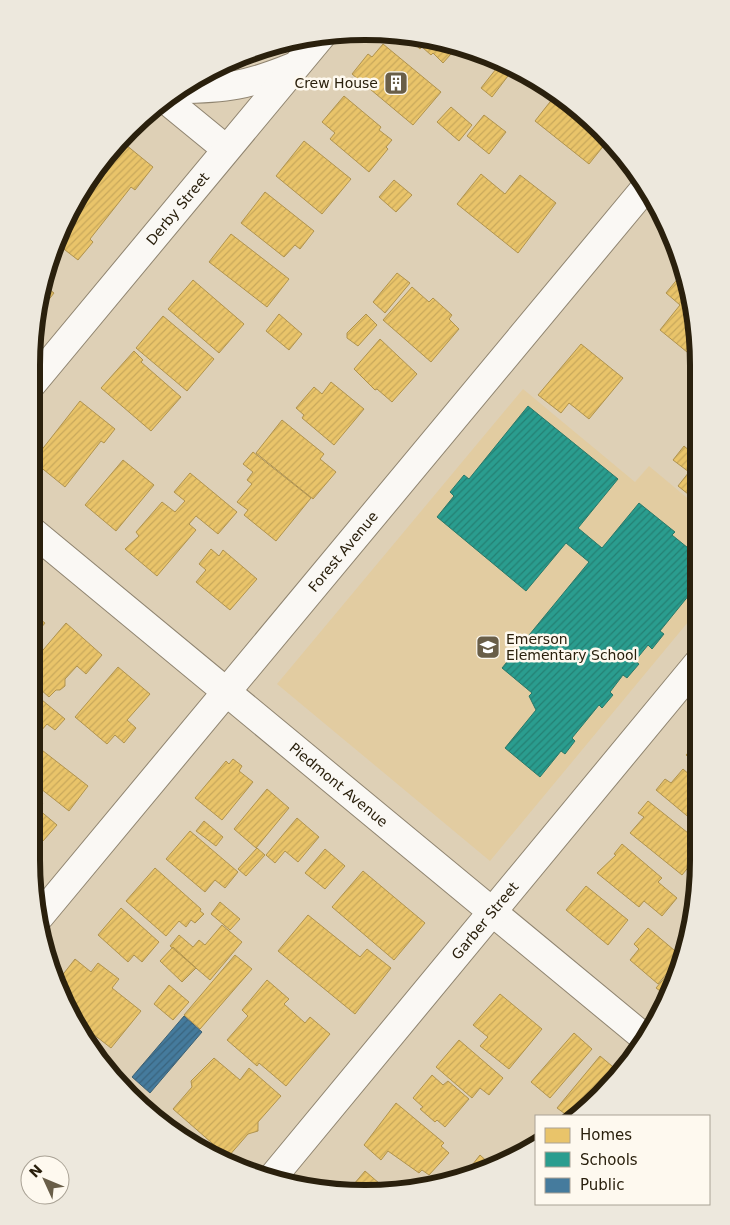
<svg xmlns="http://www.w3.org/2000/svg" width="730" height="1225" font-family="'DejaVu Sans',sans-serif">
<defs>
<pattern id="homes-hatch" width="6" height="6" patternUnits="userSpaceOnUse" patternTransform="scale(1.25)"><rect width="6" height="6" fill="#e9c46a"/><path d="M-1 1l2-2M0 6l6-6M5 7l2-2" fill="none" stroke="#c8a85b"/></pattern>
<pattern id="schools-hatch" width="6" height="6" patternUnits="userSpaceOnUse" patternTransform="scale(1.25)"><rect width="6" height="6" fill="#2a9d8f"/><path d="M-1 1l2-2M0 6l6-6M5 7l2-2" fill="none" stroke="#248073"/></pattern>
<pattern id="public-hatch" width="6" height="6" patternUnits="userSpaceOnUse" patternTransform="scale(1.25)"><rect width="6" height="6" fill="#457b9d"/><path d="M-1 1l2-2M0 6l6-6M5 7l2-2" fill="none" stroke="#3a647e"/></pattern>
</defs>
<rect width="100%" height="100%" fill="#ded0b6"/>
<path fill="#e2cca1" d="M523,389L635,482L649,466L698,507V610L490,861L277,684Z"/>
<path fill="url(#homes-hatch)" stroke="#b0934e" d="M411,36L430,38L458,46L443,63L433,53L431,55L422,47L420,49L409,39Z
M383,44L441,92L413,125L352,74L368,54L372,57Z
M493,57L514,68L492,97L481,88L496,69L488,62Z
M557,93L609,139L589,164L535,121Z
M344,96L381,127L379,130L392,140L386,147L388,149L369,172L330,139L335,133L322,122Z
M451,107L472,125L459,141L437,122Z
M484,115L506,132L489,154L467,136Z
M120,140L153,167L135,190L131,187L90,239L93,242L78,260L56,243L88,179Z
M304,141L351,179L322,214L276,176Z
M481,174L505,194L520,175L556,203L518,253L457,204Z
M394,180L412,195L396,212L379,197Z
M265,192L314,231L300,249L295,245L284,257L241,223Z
M231,234L289,279L267,307L209,262Z
M684,271L698,343V361L660,330L680,305L666,293Z
M397,273L410,283L385,313L373,302Z
M193,280L244,324L219,353L168,309Z
M44,285L54,293L40,311L39,310Z
M412,287L429,302L433,298L452,315L449,319L459,329L431,362L383,320Z
M279,314L302,334L289,350L266,331Z
M366,314L377,325L358,346L347,338V333Z
M163,316L214,359L187,391L136,348Z
M380,339L417,374L392,402L377,389L375,390L354,369Z
M581,344L623,378L589,419L569,403L561,413L538,395Z
M134,351L143,360L141,362L181,397L151,431L101,388Z
M331,382L364,409L334,445L302,418L304,415L296,408L314,387L322,394Z
M80,401L115,429L104,443L101,441L65,487L33,461Z
M282,420L324,454L320,459L336,472L313,499L256,453Z
M684,446L698,458V502L678,486L689,472L673,460Z
M253,452L311,498L276,541L244,515L248,510L237,502L252,484L247,480L253,472L243,464Z
M123,460L154,485L116,531L85,505Z
M190,473L237,512L218,534L196,516L189,524L196,530L157,576L125,549L139,536L136,532L162,502L175,512L185,501L174,492Z
M211,549L219,556L223,550L257,579L230,610L196,582L206,570L199,564Z
M32,613L45,623L32,639Z
M66,623L102,655L86,674L77,666L65,679V686L60,690H56L49,697L32,682V663Z
M118,667L150,694L127,720L136,728L124,743L115,735L107,744L75,717Z
M42,700L65,719L55,730L47,724L40,732L31,725V720L36,715L32,712Z
M695,745L698,747V765L686,755Z
M38,747L88,786L69,811L31,781V755Z
M233,759L242,766L239,771L253,782L222,820L195,798L226,761L229,764Z
M683,769L698,782V825L656,790L665,779L671,783Z
M267,789L289,808L256,848L234,829Z
M31,793L43,803L38,809L57,825L43,841L41,839L31,850Z
M648,801L698,841V870L691,864L682,875L630,833L644,817L638,813Z
M297,818L319,837L298,862L285,851L275,863L266,855Z
M204,821L223,837L216,846L196,831Z
M190,831L238,872L225,888L215,880L205,892L166,859Z
M622,844L662,878L658,882L677,898L662,916L644,901L639,907L597,873L616,855L614,854Z
M257,848L265,855L246,876L238,869Z
M325,849L345,866L325,889L305,873Z
M155,868L201,909L200,911L204,914L195,923L191,920L186,927L179,921L166,936L126,901Z
M363,871L425,923L394,960L332,907Z
M586,886L628,920L608,945L566,910Z
M220,902L240,919L230,930L211,914Z
M121,908L159,942L142,962L134,955L128,962L98,935Z
M308,915L360,957L367,949L391,968L355,1014L278,951Z
M222,925L242,942L210,980L170,946L179,935L193,947L199,940L205,945Z
M648,928L681,956L658,984L630,960L639,949L634,944Z
M173,947L196,968L182,982L160,961Z
M235,955L252,969L200,1029L184,1015Z
M683,956L681,968L667,996L656,988Z
M75,959L91,972L98,963L119,979L112,988L141,1011L111,1048L79,1023L57,982Z
M267,980L289,999L284,1004L305,1023L310,1017L330,1034L286,1086L259,1063L257,1066L227,1040L248,1016L242,1010Z
M169,985L189,1002L173,1020L154,1004Z
M500,994L542,1029L509,1069L480,1046L488,1037L473,1025Z
M574,1033L592,1049L550,1098L531,1082Z
M459,1040L503,1078L489,1095L480,1088L472,1098L436,1067Z
M600,1056L618,1071L579,1114L576,1116H568L557,1108Z
M214,1058L240,1080L249,1068L281,1096L258,1122V1131L248,1134L228,1157L173,1109L192,1087L191,1081Z
M432,1075L443,1085L448,1081L469,1099L445,1127L437,1120L435,1122L420,1109L423,1107L413,1098Z
M396,1103L444,1143L441,1146L449,1153L429,1175L422,1170L419,1173L388,1151L381,1160L364,1145Z
M480,1155L492,1166L473,1176L462,1178Z
M365,1171L387,1190L365,1194L348,1191Z"/>
<path fill="url(#schools-hatch)" stroke="#2a7868" d="M528,406L618,479L578,528L602,548L639,503L675,532L672,535L698,556V584L660,631L664,634L652,649L648,645L635,661L639,664L627,678L623,675L610,692L613,695L602,708L599,705L572,738L575,741L565,754L561,751L540,777L505,748L536,710L529,696L532,693L502,668L589,562L566,543L526,591L437,517L454,496L450,492L464,475L469,479Z"/>
<path fill="url(#public-hatch)" stroke="#3d6072" d="M184,1016L202,1032L150,1093L132,1077Z"/>
<g fill="none" stroke-linecap="round" stroke-linejoin="round">
<g stroke="#8f8470" stroke-width="30">
<g id="minor">
<path d="M178,89C226,89 249,85 293,67"/>
<path d="M165,99L226,149"/>
<path id="s1" d="M32,384L322,35"/>
<path id="s2" d="M32,531L646,1039"/>
<path id="s3" d="M40,916L646,187"/>
<path id="s4" d="M272,1178L698,663"/>
</g>
</g>
<use href="#minor" stroke="#faf8f4" stroke-width="28"/>
</g>
<defs>
<g id="building-square" transform="scale(1.25)"><rect x="-9" y="-9" width="18" height="18" rx="4" fill="#695e48" stroke="#fef9ef"/><path d="M-4-6H4V6H1V3H-1V6H-4ZM-2.5-4.3h1.7v1.8h-1.7ZM.8-4.3h1.7v1.8H.8ZM-2.5-1h1.7V.8h-1.7ZM.8-1h1.7V.8H.8Z" fill="#fff"/></g>
<g id="school-square" transform="scale(1.25)"><rect x="-9" y="-9" width="18" height="18" rx="4" fill="#695e48" stroke="#fef9ef"/><path d="M0-5L7-2L0 1L-7-2ZM-4 1L0 2.5L4 1V4Q0 6-4 4Z" fill="#fff"/></g>
</defs>
<g fill-rule="evenodd">
<use href="#building-square" x="396" y="83"/>
<use href="#school-square" x="488" y="647"/>
</g>
<g text-anchor="middle" dominant-baseline="central" stroke-width="5" stroke-linejoin="round" paint-order="stroke">
<g font-size="14" fill="#2a200d" stroke="#fef9ef" text-anchor="end">
<text x="378" y="83">Crew House</text>
<text x="506" y="639" text-anchor="start">Emerson<tspan x="506" dy="16">Elementary School</tspan></text>
</g>
<g font-size="14" fill="#2a200d" stroke="#fef9ef">
<text stroke="none"><textPath href="#s1" startOffset="228">Derby Street</textPath></text>
<text stroke="none"><textPath href="#s3" startOffset="474">Forest Avenue</textPath></text>
<text stroke="none"><textPath href="#s2" startOffset="398">Piedmont Avenue</textPath></text>
<text stroke="none"><textPath href="#s4" startOffset="334">Garber Street</textPath></text>
</g>
</g>
<path d="M0 0H730V1225H0ZM365 40H365A325 325 0 0 1 690 365V860A325 325 0 0 1 365 1185H365A325 325 0 0 1 40 860V365A325 325 0 0 1 365 40Z" fill="#ede8dd" fill-rule="evenodd"/>
<path fill="none" stroke="#2a200d" stroke-width="6" d="M365 40H365A325 325 0 0 1 690 365V860A325 325 0 0 1 365 1185H365A325 325 0 0 1 40 860V365A325 325 0 0 1 365 40Z"/>
<rect x="535" y="1115" width="175" height="90" fill="#fef9ef" stroke="#a9a295"/>
<rect x="545" y="1128" width="25" height="15" fill="#e9c46a" stroke="#a9a295"/>
<text x="580" y="1140" font-size="15" fill="#2a200d">Homes</text>
<rect x="545" y="1152" width="25" height="15" fill="#2a9d8f" stroke="#a9a295"/>
<text x="580" y="1165" font-size="15" fill="#2a200d">Schools</text>
<rect x="545" y="1178" width="25" height="15" fill="#457b9d" stroke="#a9a295"/>
<text x="580" y="1190" font-size="15" fill="#2a200d">Public</text>
<g transform="translate(45 1180) rotate(314)"><circle r="24" fill="#fef9ef" stroke="#a9a295"/>
<path d="M0-4L9 19L0 12L-9 19Z" fill="#695e48"/>
<text y="-8" font-size="14" font-weight="bold" text-anchor="middle" fill="#2a200d">N</text>
</g>
</svg>
